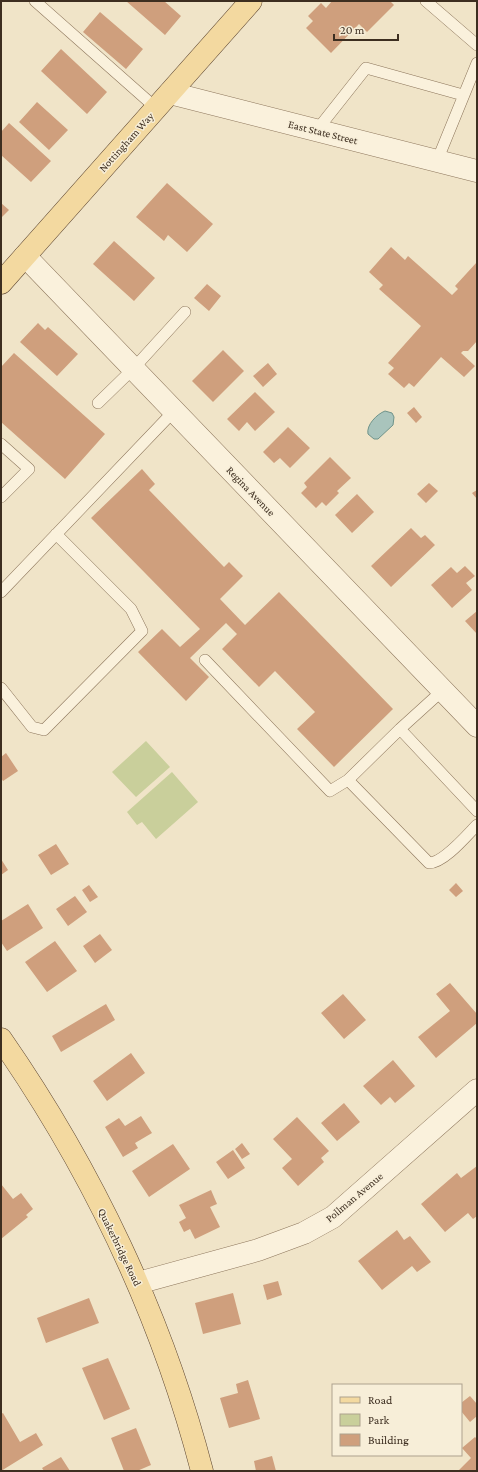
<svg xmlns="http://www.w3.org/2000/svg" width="478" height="1472" font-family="'Crimson Pro',serif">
<rect width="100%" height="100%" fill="#f0e4c8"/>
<path fill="#c9cf9b" d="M146,741L170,767L136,797L112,772Z
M172,772L198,802L156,839L142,822L137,825L127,812Z"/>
<path fill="#a9c4bc" stroke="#6f938a" d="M385,411L392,413L394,417L393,425L378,439H374L368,434C366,425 377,414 385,411Z"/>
<path fill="#cf9f7d" d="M126,1H164L181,16L165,35Z
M332,1H390L394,5L367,32L359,24L331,53L306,28L313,21L308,16L321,3L326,8Z
M100,12L143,49L126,69L83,32Z
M61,49L107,92L87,114L41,71Z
M37,102L68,130L49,150L19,122Z
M9,123L51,161L31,182L1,155V132Z
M167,183L213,224L187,252L168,235L164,241L136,217Z
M1,203L9,210L1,218Z
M114,241L155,278L134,301L93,264Z
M391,247L405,260L408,256L452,295L458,289L455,286L477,262V341L468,351H463L461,353L475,366L464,377L441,357L414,387L409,383L404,388L388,374L394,368L388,363L421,326L379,289L383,285L369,272Z
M207,284L221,296L209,311L194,298Z
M38,323L45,330L48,327L78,354L57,376L20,342Z
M223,350L244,371L213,402L192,381Z
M14,353L105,434L65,479L1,422V367Z
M268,363L277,374L263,387L253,376Z
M255,392L275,412L255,431L247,422L239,431L227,419Z
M414,407L422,417L416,423L407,413Z
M288,427L310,448L290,468L280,458L274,463L263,452Z
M330,457L351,478L337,491L339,493L326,506L322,502L316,508L301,493L307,487L304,483Z
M142,469L155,484L149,490L224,567L229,562L243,576L220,599L245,625L279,592L393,709L334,767L297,729L315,712L275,671L259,687L222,649L237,634L226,623L190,658L209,677L186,701L138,652L162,629L180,647L200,629L91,518Z
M429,483L438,491L426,503L417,494Z
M477,490V499L472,493Z
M357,494L374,512L352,533L335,515Z
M411,528L421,538L425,535L435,545L391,587L371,566Z
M465,566L475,576L466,583L472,590L452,608L431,585L451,567L457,573Z
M477,611V634L465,621Z
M6,753L18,771L3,781L1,778V757Z
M56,844L69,864L51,875L38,855Z
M1,859L8,870L1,875Z
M456,883L463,891L456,897L449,890Z
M89,885L98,897L90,902L82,890Z
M75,896L87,912L68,926L56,909Z
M28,904L43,928L7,951L1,942V921Z
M100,934L112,950L95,963L83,946Z
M55,941L77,971L47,992L25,962Z
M450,983L477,1014V1023L436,1058L418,1037L450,1011L436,994Z
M343,994L366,1020L344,1039L321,1013Z
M106,1004L115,1020L61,1052L52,1036Z
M131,1053L145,1073L107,1101L93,1081Z
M393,1060L415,1086L395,1103L390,1097L381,1105L363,1086Z
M344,1103L360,1122L337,1141L321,1123Z
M141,1116L152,1133L135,1143L138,1148L123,1157L105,1127L119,1118L125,1126Z
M297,1117L329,1151L321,1158L324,1162L298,1186L282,1168L292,1159L273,1139Z
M242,1143L250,1154L242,1159L235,1149Z
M173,1144L190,1169L149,1197L132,1171Z
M233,1150L245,1168L228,1179L216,1162Z
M477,1166V1216L473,1219L468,1213L445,1232L421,1204L457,1173L461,1178Z
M1,1184L13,1199L21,1193L33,1209L26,1215L28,1217L1,1239Z
M211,1190L217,1204L210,1207L220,1227L195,1239L190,1229L184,1232L179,1222L186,1218L179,1205Z
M397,1230L404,1240L410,1236L431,1262L417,1272L412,1266L382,1290L358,1261Z
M278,1281L282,1295L267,1300L263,1285Z
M233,1293L241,1324L203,1334L195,1303Z
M89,1298L99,1323L46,1343L37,1318Z
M108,1358L130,1409L104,1420L82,1368Z
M248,1380L260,1419L229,1428L220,1398L238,1393L236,1384Z
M470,1396L477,1404V1416L470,1422L461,1411V1403Z
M3,1413L20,1442L36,1433L43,1445L1,1471V1414Z
M136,1428L151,1465L137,1471H124L111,1438Z
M475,1437L477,1439V1471H458L471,1458L462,1448Z
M272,1456L276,1471H256L254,1461Z
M61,1457L70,1471H44L42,1468Z"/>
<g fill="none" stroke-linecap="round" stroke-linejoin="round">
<g stroke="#8d765c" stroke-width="12">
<path id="service" d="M35,1L156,108
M426,1L477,45
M317,130L366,68L463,95
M437,161L477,63
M98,403L133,369L185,312
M1,444L29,469L1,497
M1,592L174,411
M205,660L330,791L348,780
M1,688L32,727L44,730L142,631L131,609L56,534
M443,690L400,729L348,780L429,863C444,863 467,835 477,825
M400,729L477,811"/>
</g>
<g stroke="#8d765c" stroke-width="23">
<path id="minor" d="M25,256L477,726
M138,1283L258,1250L304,1233L333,1217L477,1090"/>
</g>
<g stroke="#8d765c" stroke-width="23">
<path id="tertiary" d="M170,93L477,171"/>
</g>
<g stroke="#5b4430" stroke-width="23">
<path id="primary" d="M1,283L251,1
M1,1039C92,1170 162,1317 202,1471"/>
</g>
<use href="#service" stroke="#faf1dc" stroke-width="11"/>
<use href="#minor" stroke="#faf1dc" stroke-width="22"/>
<use href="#tertiary" stroke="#faf1dc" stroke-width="22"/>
<use href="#primary" stroke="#f3d9a0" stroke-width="22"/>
</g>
<g text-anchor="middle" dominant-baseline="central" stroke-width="3" stroke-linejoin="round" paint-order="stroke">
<g font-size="11" fill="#3d2e20" stroke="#f7eed8">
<text transform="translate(323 132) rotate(14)">East State Street</text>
<text transform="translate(126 142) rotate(-48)">Nottingham Way</text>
<text transform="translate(251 491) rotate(46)">Regina Avenue</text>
<text transform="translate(354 1197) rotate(-40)">Pollman Avenue</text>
<text transform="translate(120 1247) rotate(64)">Quakerbridge Road</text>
</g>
</g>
<rect width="478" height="1472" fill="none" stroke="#3d2e20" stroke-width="4"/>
<rect x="332" y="1384" width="130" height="72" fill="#f7eed8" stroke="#ada18e"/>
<rect x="340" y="1397" width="20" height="6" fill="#f3d9a0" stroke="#ada18e"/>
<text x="368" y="1404" font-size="12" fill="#3d2e20">Road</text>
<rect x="340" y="1414" width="20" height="12" fill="#c9cf9b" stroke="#ada18e"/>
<text x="368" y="1424" font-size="12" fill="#3d2e20">Park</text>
<rect x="340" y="1434" width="20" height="12" fill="#cf9f7d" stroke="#ada18e"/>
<text x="368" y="1444" font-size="12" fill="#3d2e20">Building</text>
<path d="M334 34v6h64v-6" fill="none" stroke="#3d2e20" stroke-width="2"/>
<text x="340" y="34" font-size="12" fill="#3d2e20" stroke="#f7eed8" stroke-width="3" paint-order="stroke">20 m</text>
</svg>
